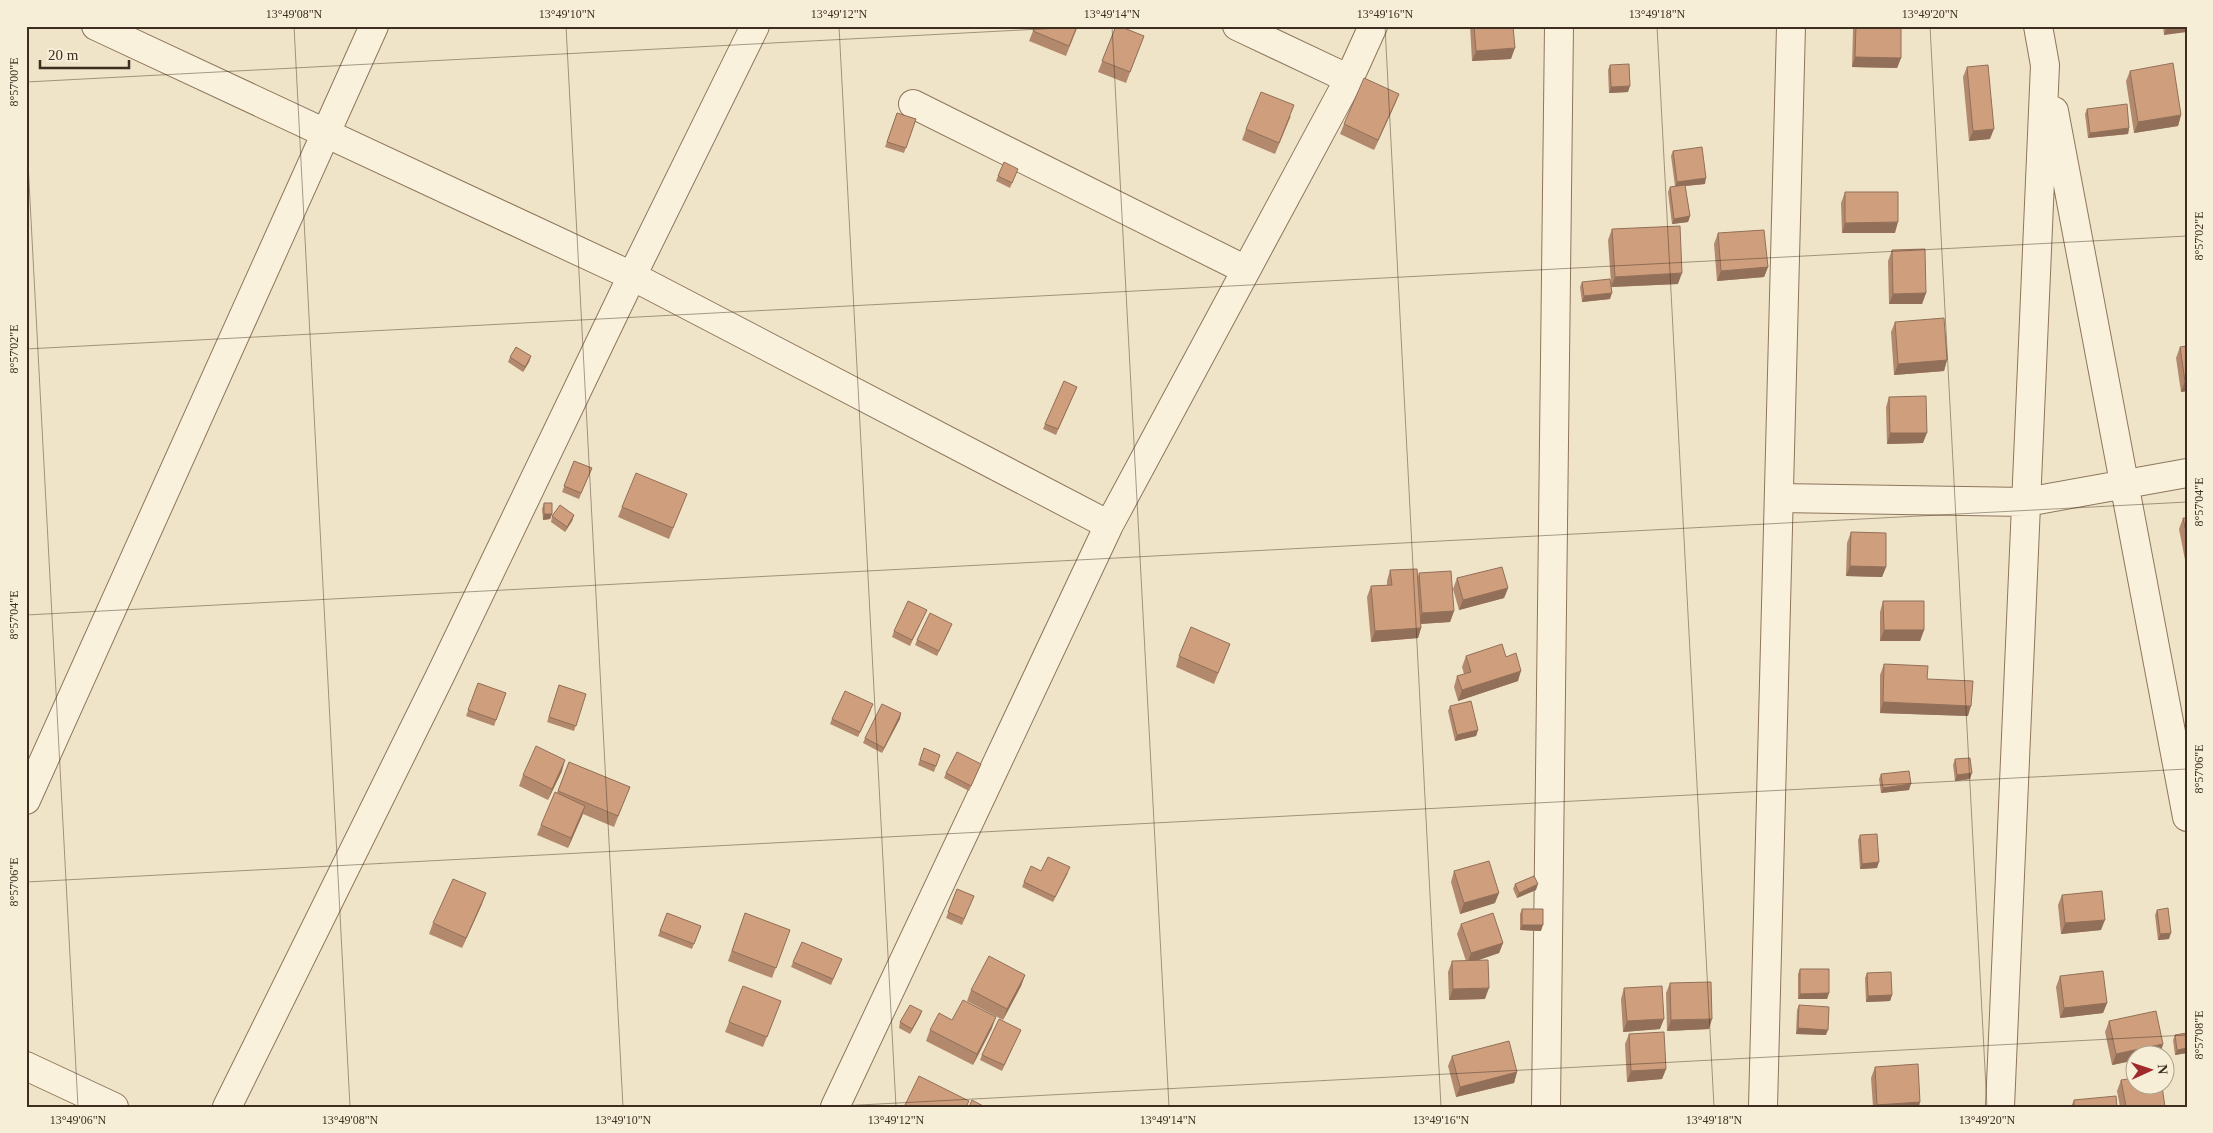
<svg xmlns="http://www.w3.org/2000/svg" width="2213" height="1133" font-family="Georgia,serif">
<rect width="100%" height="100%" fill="#f0e4c8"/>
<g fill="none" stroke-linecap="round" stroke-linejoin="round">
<g stroke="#8d765c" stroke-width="30">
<path id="street" d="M96,26L632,276L1109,525
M1237,26L1349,79
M913,104L1246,270
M2054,111L2187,817
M1779,498L2026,502L2187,473
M26,800L374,26
M26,1066L114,1107
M227,1107L440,676L632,276L755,26
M835,1107L1109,525L1349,79L1373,26
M1546,1107L1559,26
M1763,1107L1791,26
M2000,1107L2045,65L2038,26"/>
</g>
<use href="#street" stroke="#faf1dc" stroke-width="28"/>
</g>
<path fill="#b2896c" d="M1020,26H1030L1028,29Z
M1035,26H1078L1066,56L1029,41Z
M1116,26L1144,36L1126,83L1098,72Z
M1470,26H1513L1511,59L1472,61Z
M1853,26H1901V58L1897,68L1852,67L1853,29Z
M2163,26H2187L2164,35Z
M1610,65L1628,92L1609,93L1608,70Z
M1967,67L1990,139L1969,141L1963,77Z
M2130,71L2181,115L2178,126L2134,133L2126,81Z
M1399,94L1395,104L1374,150L1340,134L1344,124Z
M2087,109L2129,128L2128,134L2088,138L2085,114Z
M897,113L916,119L904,153L885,147Z
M1291,116L1275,154L1242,140L1246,129Z
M1673,151L1705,184L1685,186L1690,216L1688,222L1672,224L1668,192L1670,187L1675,186L1671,156Z
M1016,174L1010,188L996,181L998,176Z
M1845,192L1895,233H1842L1841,203Z
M1612,229L1678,284L1611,287L1610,299L1582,302L1580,287L1582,282L1611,283L1608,240Z
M1718,233L1768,267L1764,277L1717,281L1714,244Z
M1892,250L1926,293L1922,304H1889L1888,261Z
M1895,322L1947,360L1944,371L1894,375L1891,332Z
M2187,346V391L2181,392L2176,358L2180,347Z
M531,356L529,362L523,372L508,362L510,357Z
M1077,387L1056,435L1043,429L1045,424Z
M1889,397L1923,443L1887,444L1886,407Z
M574,461L592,468L579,499L562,492Z
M687,494L669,539L618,517L622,507Z
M544,503L552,514L550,519L543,520L542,509Z
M574,515L572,521L565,532L551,522L552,516Z
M2183,518H2187L2186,565L2179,529Z
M1851,532L1886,567L1882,577L1846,576L1847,543Z
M1390,570L1418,577L1419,573L1454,611L1450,622L1421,624V628L1418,638L1371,642L1367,597L1371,586L1387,585V581Z
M1457,578L1508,588L1504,598L1459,610L1453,589Z
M1883,601L1924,630L1920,641H1880V612Z
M927,610L910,646L892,637L894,631Z
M950,629L937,656L915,645L917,640Z
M1230,644L1214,684L1176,667L1179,656Z
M1466,656L1506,657L1518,681L1458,701L1454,687L1457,676L1464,674L1462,667Z
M1884,664L1927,679L1968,716L1880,713V675Z
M478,683L506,693L494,726L466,716Z
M559,685L586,694L574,731L547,722Z
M1450,706L1478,730L1476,736L1455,741L1448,711Z
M871,710L858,737L830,724L832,719Z
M901,713L882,753L863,743L865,738Z
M924,748L940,755L934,772L918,765Z
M1955,759L1970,779L1955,781L1953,765Z
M569,762L630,787L614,827L583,814L568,848L537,835L541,825L557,793Z
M981,764L969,791L944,778L946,773Z
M562,771L548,800L519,786L523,775Z
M1881,774L1909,790L1881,793L1879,779Z
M1860,835L1877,868L1860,869L1858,840Z
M1041,871L1068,873L1053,902L1022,887L1024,882Z
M1454,871L1495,903L1460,914L1451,882Z
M1515,884L1536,890L1517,898L1513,889Z
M957,889L974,896L962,925L946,918Z
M2062,895L2101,930L2061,934L2058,905Z
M482,904L462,948L429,934L433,923Z
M1522,909L1541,931L1520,930V914Z
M2157,910L2169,939L2158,940L2155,915Z
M667,913L701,926L692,949L658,936Z
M745,913L790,930L772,978L728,961Z
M1461,924L1503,943L1499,953L1478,960L1485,999L1449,1000L1448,972L1452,961H1466L1457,934Z
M842,959L831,985L791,967L793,962Z
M1800,969L1829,993L1827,999H1798V974Z
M1867,973L1892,995L1890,1001L1866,1002L1865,978Z
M1025,975L1021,986L1003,1020L967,1001L971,990Z
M2060,976L2107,1003L2103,1013L2060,1018L2056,987Z
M1670,983L1709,1029L1667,1031L1666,993Z
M1624,988L1660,1029L1623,1032L1621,999Z
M781,1001L763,1047L725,1032L729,1022Z
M1799,1005L1826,1035L1796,1034L1797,1010Z
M922,1011L920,1016L910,1034L899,1028L900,1022Z
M952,1020L992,1028L973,1065L926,1041L930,1030Z
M2109,1021L2163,1044L2160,1055L2136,1056V1060L2112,1065L2105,1032Z
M1021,1030L1002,1071L980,1060L982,1055Z
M2187,1033V1053L2175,1055L2173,1040L2175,1035Z
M1629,1034L1666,1069L1662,1079L1627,1082L1625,1044Z
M1452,1056L1517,1072L1514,1083L1456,1097L1448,1066Z
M1875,1067L1919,1107H1873L1871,1078Z
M2121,1080L2165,1107H2120L2117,1091Z
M2074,1100L2117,1107H2071Z"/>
<path fill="#916f58" d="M1685,26H1713V27Z
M2167,26H2187V32L2164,35Z
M1515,48L1511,59L1472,61L1476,51Z
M1855,57L1901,58L1897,68L1852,67Z
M1630,86L1628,92L1609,93L1611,87Z
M1399,94L1395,104L1374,150L1378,140Z
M2181,115L2178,126L2134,133L2138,122Z
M2129,128L2128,134L2088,138L2090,133Z
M1994,129L1990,139L1969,141L1973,131Z
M1706,178L1705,184L1675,187L1677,182Z
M1690,216L1688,222L1672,224L1674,219Z
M1898,222L1895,233H1842L1845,223Z
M1768,267L1764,277L1717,281L1721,271Z
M1682,273L1678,284L1611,287L1615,277Z
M1612,293L1610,299L1582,302L1584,296Z
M1926,293L1922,304H1889L1893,294Z
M531,356L529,362L523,372L525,367Z
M1947,360L1944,371L1894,375L1898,364Z
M2185,381H2187V391L2181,392Z
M1890,433H1927L1923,443L1887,444Z
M544,514H552L550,519L543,520Z
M574,515L572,521L565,532L567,527Z
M1850,566L1886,567L1882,577L1846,576Z
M1508,588L1504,598L1459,610L1463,600Z
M1454,611L1450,622L1418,624L1422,613Z
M1421,628L1418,638L1371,642L1375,631Z
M1884,630H1924L1920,641H1880Z
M1521,671L1518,681L1458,701L1462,690Z
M1883,702L1971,706L1968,716L1880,713Z
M901,713L900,719L882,753L884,748Z
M1478,730L1476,736L1455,741L1457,735Z
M565,760L562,771L548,800L552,789Z
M1972,773L1970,779L1955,781L1957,775Z
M1911,784L1909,790L1881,793L1883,788Z
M585,806L582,816L568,848L571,838Z
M1879,862L1877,868L1860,869L1862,864Z
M1538,884L1536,890L1517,898L1519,893Z
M486,893L482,904L462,948L466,938Z
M1499,893L1495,903L1460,914L1464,903Z
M2105,920L2101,930L2061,934L2065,923Z
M1522,925H1543L1541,931L1520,930Z
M2171,933L2169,939L2158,940L2160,934Z
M1503,943L1499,953L1467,964L1471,953Z
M1025,975L1021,986L1003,1020L1007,1009Z
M1489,988L1485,999L1449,1000L1453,989Z
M1829,993L1827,999H1798L1800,994Z
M1892,995L1890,1001L1866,1002L1868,996Z
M2107,1003L2103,1013L2060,1018L2064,1008Z
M922,1011L920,1016L910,1034L912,1029Z
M996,1017L992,1028L973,1065L977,1054Z
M1664,1019L1660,1029L1623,1032L1627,1021Z
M1712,1019L1709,1029L1667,1031L1671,1020Z
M1798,1028L1828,1030L1826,1035L1796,1034Z
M2163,1044L2160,1055L2156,1056H2136V1060L2112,1065L2116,1054Z
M2187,1048V1053L2175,1055L2177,1050Z
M1666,1069L1662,1079L1627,1082L1631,1071Z
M1517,1072L1514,1083L1456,1097L1460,1087Z
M1920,1102L1919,1107H1877V1105Z"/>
<path fill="#cf9f7d" stroke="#916f58" d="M1035,26H1077L1069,46L1033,31Z
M1116,26H1119L1144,36L1130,72L1102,61Z
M1474,26H1513L1515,48L1476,51Z
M1856,26H1901V58L1855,57Z
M2173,63L2181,115L2138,122L2130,71Z
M1629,64L1630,86L1611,87L1610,65Z
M1988,65L1994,129L1973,131L1967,67Z
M1364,78L1399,94L1378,140L1344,124Z
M1261,92L1294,105L1279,143L1246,129Z
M2127,104L2129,128L2090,133L2087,109Z
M897,113L916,119L906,148L887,142Z
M1702,147L1706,178L1677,182L1673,151Z
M1004,162L1018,169L1012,183L998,176Z
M1685,185L1690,216L1674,219L1670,187Z
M1845,192H1898V222L1845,223Z
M1680,226L1682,273L1615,277L1612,229Z
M1764,230L1768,267L1721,271L1718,233Z
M1925,249L1926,293L1893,294L1892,250Z
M1610,279L1612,293L1584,296L1582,282Z
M1944,318L1947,360L1898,364L1895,322Z
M2187,346V381H2185L2180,347Z
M516,347L531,356L525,367L510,357Z
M1064,381L1077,387L1058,429L1045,424Z
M1926,396L1927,433H1890L1889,397Z
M574,461L592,468L581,493L564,486Z
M636,473L687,494L673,528L622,507Z
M544,503H552V514H544Z
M560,505L574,515L567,527L552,516Z
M2183,518H2187V537Z
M1851,532L1886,533V567L1850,566Z
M1502,567L1508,588L1463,600L1457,578Z
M1417,569L1421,628L1375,631L1371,586L1392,585L1390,570Z
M1451,571L1454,611L1422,613L1419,573Z
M908,601L927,610L912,640L894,631Z
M1883,601H1924V630H1884Z
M930,613L952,624L939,651L917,640Z
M1191,627L1230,644L1218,673L1179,656Z
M1502,644L1506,657L1516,653L1521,671L1462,690L1457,676L1471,672L1466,656Z
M1884,664L1928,666L1927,679L1973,681L1971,706L1883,702Z
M478,683L506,693L496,720L468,710Z
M559,685L586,694L576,726L549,717Z
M845,691L873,704L860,732L832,719Z
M1471,701L1478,730L1457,735L1450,706Z
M882,704L901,713L884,748L865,738Z
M536,746L565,760L552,789L523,775Z
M924,748L940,755L936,766L920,760Z
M957,752L981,764L971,786L946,773Z
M1970,758L1972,773L1957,775L1955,759Z
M569,762L630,787L618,816L558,791Z
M1909,771L1911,784L1883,788L1881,774Z
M555,792L585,806L571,838L541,825Z
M1877,834L1879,862L1862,864L1860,835Z
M1048,857L1070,867L1055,897L1024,882L1031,866L1041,871Z
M1489,861L1499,893L1464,903L1454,871Z
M1534,876L1538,884L1519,893L1515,884Z
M453,879L486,893L466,938L433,923Z
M957,889L974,896L964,919L948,912Z
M2102,891L2105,920L2065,923L2062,895Z
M2168,908L2171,933L2160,934L2157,910Z
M1522,909H1543V925H1522Z
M667,913L701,926L694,944L660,931Z
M745,913L790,930L776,968L732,951Z
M1493,913L1503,943L1471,953L1461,924Z
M802,942L842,959L833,979L793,962Z
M989,956L1025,975L1007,1009L971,990Z
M1488,960L1489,988L1453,989L1452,961Z
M1800,969H1829V993L1800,994Z
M2103,971L2107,1003L2064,1008L2060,976Z
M1891,972L1892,995L1868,996L1867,973Z
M1711,982L1712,1019L1671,1020L1670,983Z
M743,986L781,1001L767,1037L729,1022Z
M1662,986L1664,1019L1627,1021L1624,988Z
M963,1000L996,1017L977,1054L930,1030L939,1013L952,1020Z
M910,1005L922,1011L912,1029L900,1022Z
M1799,1005L1829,1007L1828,1030L1798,1028Z
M2156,1011L2163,1044L2116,1054L2109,1021Z
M999,1019L1021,1030L1004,1065L982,1055Z
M1664,1032L1666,1069L1631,1071L1629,1034Z
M2187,1033V1048L2177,1050L2175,1035Z
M1509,1041L1517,1072L1460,1087L1452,1056Z
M1918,1064L1920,1102L1877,1105L1875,1067Z
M919,1076L969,1101L966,1107H908L905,1105Z
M2136,1078V1086H2162L2165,1107H2126L2121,1080Z
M2116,1096L2117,1107H2074V1100Z
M972,1100L985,1107H969Z"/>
<path fill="none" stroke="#3d2e20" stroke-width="1" stroke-opacity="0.45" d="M294,26L350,1107M566,26L623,1107M839,26L896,1107M1112,26L1169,1107M1385,26L1441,1107M1657,26L1714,1107M1930,26L1987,1107M26,82L1098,26M26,125L78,1107M26,349L2187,236M26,615L2187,502M26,882L2187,769M822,1107L2187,1035"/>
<rect width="2213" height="1133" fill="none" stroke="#f7eed8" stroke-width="55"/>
<g transform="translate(2150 1070) rotate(87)"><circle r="24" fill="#f7eed8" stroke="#ada18e"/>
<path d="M0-4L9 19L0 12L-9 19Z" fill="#9e2a2b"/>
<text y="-8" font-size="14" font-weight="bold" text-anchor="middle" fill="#3d2e20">N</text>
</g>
<path d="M40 60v8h89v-8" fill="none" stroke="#3d2e20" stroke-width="2.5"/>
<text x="48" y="60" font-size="15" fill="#3d2e20" stroke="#f7eed8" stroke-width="4" paint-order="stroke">20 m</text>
<rect x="28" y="28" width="2158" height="1078" fill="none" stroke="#3d2e20" stroke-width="2"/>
<g font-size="12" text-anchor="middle" fill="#3d2e20">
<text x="294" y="18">13°49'08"N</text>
<text x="567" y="18">13°49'10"N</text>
<text x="839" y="18">13°49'12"N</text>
<text x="1112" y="18">13°49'14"N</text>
<text x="1385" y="18">13°49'16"N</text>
<text x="1657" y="18">13°49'18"N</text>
<text x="1930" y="18">13°49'20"N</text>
<text transform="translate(14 82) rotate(-90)" y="4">8°57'00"E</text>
<text transform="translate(2199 236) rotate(-90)" y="4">8°57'02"E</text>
<text transform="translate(14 349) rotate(-90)" y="4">8°57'02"E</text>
<text transform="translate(2199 502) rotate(-90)" y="4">8°57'04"E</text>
<text transform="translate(14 615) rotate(-90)" y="4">8°57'04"E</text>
<text transform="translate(2199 769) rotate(-90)" y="4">8°57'06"E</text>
<text transform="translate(14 882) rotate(-90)" y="4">8°57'06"E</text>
<text transform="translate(2199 1035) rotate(-90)" y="4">8°57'08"E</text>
<text x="78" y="1124">13°49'06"N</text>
<text x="350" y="1124">13°49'08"N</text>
<text x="623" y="1124">13°49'10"N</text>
<text x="896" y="1124">13°49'12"N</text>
<text x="1168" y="1124">13°49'14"N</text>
<text x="1441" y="1124">13°49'16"N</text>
<text x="1714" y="1124">13°49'18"N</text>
<text x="1987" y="1124">13°49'20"N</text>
</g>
</svg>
